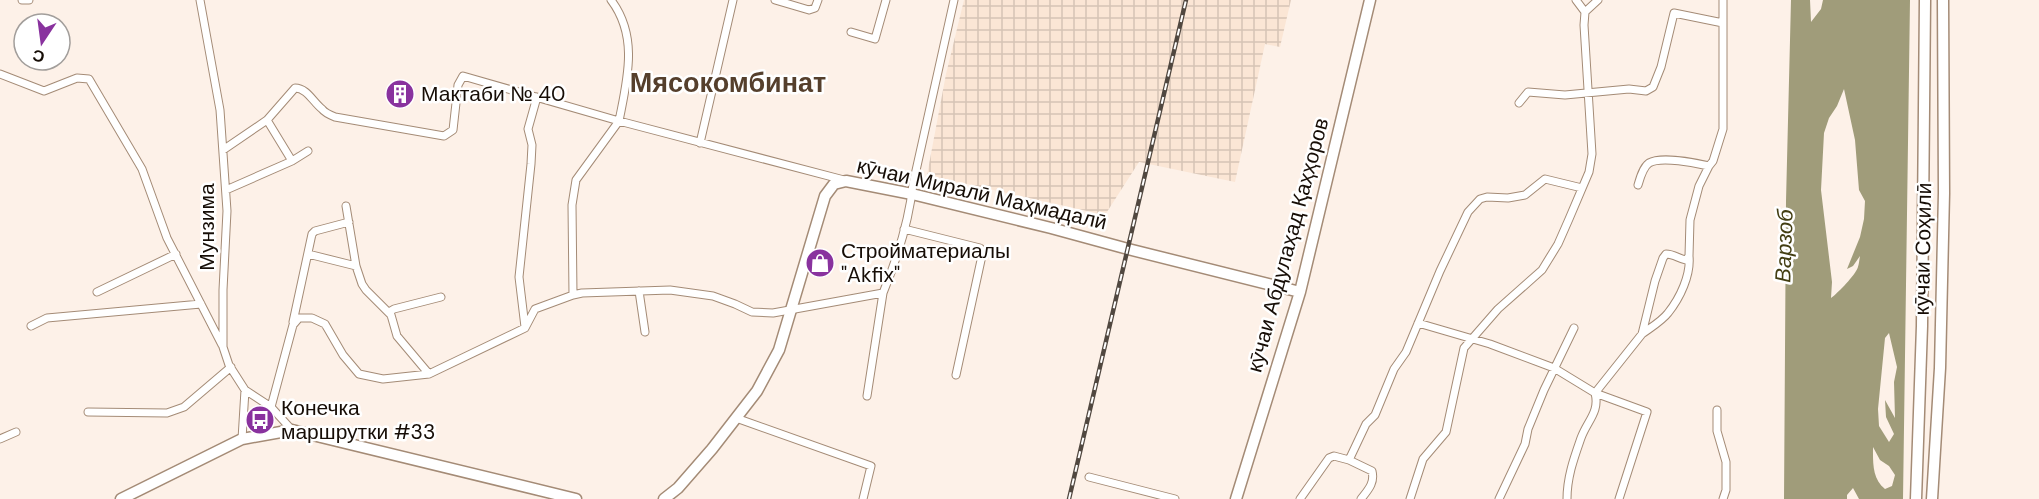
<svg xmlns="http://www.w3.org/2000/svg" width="2039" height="499" font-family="'DM Sans',sans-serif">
<defs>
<pattern id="industrial-grid" width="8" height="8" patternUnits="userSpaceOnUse" patternTransform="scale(1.5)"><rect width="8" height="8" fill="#fbe6d5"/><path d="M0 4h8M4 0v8" fill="none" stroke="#d6c4b5"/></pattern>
</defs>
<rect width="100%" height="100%" fill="#fdf1e8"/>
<path fill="url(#industrial-grid)" d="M964,0H1291L1280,47L1265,44L1235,182L1139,162L1105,215L927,175L946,74Z"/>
<path fill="#a09c7a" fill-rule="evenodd" d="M1791,0H1810L1811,22L1821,9L1823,0H1910L1903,499H1859L1853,488L1847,495V499H1784L1786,201ZM1844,89L1855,140L1859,190L1865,201L1864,219L1860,237L1847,269L1853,266L1860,256C1859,261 1859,267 1856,271C1853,277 1836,295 1831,298L1832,282L1821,190L1824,133L1829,118L1837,106ZM1889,333L1897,367L1894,382L1895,418L1885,400L1886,417L1894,434L1889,442L1879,426L1878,409L1885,338ZM1873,447L1880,460L1889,466L1895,475L1892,486L1885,489C1872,479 1873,462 1873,447Z"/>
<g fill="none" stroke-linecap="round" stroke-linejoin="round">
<g stroke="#a48b76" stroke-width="9">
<path id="street" d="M22,0H29
M200,0L220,110L227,211L223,290V347L229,365L245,390L271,407L292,430
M775,0L809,10L815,8L818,0
M1585,12L1598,0
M851,32L875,39L886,0
M0,74L44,91L77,78L89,79L142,169L167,238L222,345
M1519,103L1528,92L1565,95L1629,89L1646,91L1653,87L1661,67L1674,13L1723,23
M267,120L292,161
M700,143L733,0
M223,150L267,120L295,88C307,88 313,102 322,109C325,113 330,115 335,117L444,136L453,130L458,85L463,76L619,121C627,80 639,37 611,0
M1638,185C1640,178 1643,167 1649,163C1661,156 1696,163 1709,166
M226,190L292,161L308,151
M346,206L356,266L362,284L366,290L391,315L397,336L429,374
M904,229L980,248L983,251L956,375
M308,254L356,266
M639,291L645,332
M97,292L176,254
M573,295L582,293L670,290L713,296L735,304L752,312L773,313L883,293C897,259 909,221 913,184L954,0
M389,312L394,309L441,297
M293,322L312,234L315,231L349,222
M1418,323L1490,344L1554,368L1595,393L1647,412L1619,499
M31,326L47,318L201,304
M525,327L519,277L531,164L532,145L528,129L537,97
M1642,334C1650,328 1662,321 1668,313C1680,298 1691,275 1689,256
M867,396L883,293
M271,407L293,325L299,318H312L325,324L343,355L359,374L383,379L429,374L525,328L535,309L573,295L572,205L576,180L619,121L844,180
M1717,410V431L1726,462V490L1723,499
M88,412L167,413L184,407L231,367
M736,418L871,466L863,499
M0,439L16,432
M242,439L245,390
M1349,460L1372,471C1375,483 1368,490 1361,499
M1089,477L1175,499
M1300,499L1329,458L1334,456L1349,460L1366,424L1375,415L1394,369L1406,352L1440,271L1468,212L1480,199L1487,197L1508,198L1525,195L1545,179L1582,188
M1410,499L1423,459L1446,432L1464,348L1498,309L1542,270L1558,244L1569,219L1589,172L1592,154L1584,25L1585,12L1576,0
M1499,499L1525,444L1528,429L1544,390L1574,328
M1567,499C1567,477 1574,458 1581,438C1587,421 1600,412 1595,393L1642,334L1655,281L1663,258L1666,254C1674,254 1679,259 1686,260L1689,256L1690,220L1699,186L1709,166L1713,161L1723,129V0"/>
</g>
<g stroke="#a48b76" stroke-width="13">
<path id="secondary" d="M121,499L242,439L292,430L576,499
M664,499L678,488L712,449L757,391L779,350L825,196L834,184L846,181L912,194L1051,228L1128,249L1300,292
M1236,499L1300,292L1370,0
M1916,499L1922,326L1925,0
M1932,499L1940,368L1944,193L1943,0"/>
</g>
<use href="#street" stroke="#fff" stroke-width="7"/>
<use href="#secondary" stroke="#fff" stroke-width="10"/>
<g stroke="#514840" stroke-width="4.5">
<path id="rail" d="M1069,499L1186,0"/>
</g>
<use href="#rail" stroke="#fff" stroke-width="2" stroke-dasharray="7" stroke-linecap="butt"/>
</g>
<defs>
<g id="building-disc" transform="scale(1.5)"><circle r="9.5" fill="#89329e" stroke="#fff"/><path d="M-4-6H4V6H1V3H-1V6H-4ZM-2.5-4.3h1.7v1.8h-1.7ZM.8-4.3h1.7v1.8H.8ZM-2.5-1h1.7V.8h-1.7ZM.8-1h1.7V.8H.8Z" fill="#fff"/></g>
<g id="shop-disc" transform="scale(1.5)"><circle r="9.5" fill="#89329e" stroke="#fff"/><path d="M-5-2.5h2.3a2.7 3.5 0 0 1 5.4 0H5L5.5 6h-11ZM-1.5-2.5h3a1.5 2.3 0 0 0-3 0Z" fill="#fff"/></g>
<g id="bus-disc" transform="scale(1.5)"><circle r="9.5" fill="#89329e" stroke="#fff"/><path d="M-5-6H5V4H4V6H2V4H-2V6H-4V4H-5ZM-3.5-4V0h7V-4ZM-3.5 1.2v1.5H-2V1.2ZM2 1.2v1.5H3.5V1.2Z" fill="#fff"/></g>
</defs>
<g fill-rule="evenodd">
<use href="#building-disc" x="400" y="94"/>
<use href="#shop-disc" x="820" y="263"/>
<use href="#bus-disc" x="260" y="420"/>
</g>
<g text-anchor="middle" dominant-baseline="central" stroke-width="5" stroke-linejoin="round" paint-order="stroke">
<g font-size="21" fill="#160d06" stroke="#fff" text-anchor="start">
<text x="421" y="94">Мактаби № 40</text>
<text x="841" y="251">Стройматериалы<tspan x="841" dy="24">"Akfix"</tspan></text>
<text x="281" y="408">Конечка<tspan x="281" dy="24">маршрутки #33</tspan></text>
</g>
<g font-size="21" fill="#160d06" stroke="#fff">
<text transform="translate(982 194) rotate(13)">кӯчаи Миралӣ Маҳмадалӣ</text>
<text transform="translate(207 227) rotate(-90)">Мунзима</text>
<text transform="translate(1288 245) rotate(-75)">кӯчаи Абдулаҳад Қаҳҳоров</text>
<text transform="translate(1923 249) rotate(-89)">кӯчаи Соҳилӣ</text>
</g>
<g font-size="22" font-style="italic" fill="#433e12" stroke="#fff">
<text transform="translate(1784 246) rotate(-88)">Варзоб</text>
</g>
<g font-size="27" font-weight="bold" fill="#553f2c" stroke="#fff">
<text x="728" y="82">Мясокомбинат</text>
</g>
</g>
<g transform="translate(42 42) rotate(193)"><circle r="28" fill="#ffffff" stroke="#a29e9b" stroke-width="1.5"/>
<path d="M0-4.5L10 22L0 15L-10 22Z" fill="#89329e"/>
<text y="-9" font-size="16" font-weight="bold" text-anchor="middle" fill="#160d06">С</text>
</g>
</svg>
